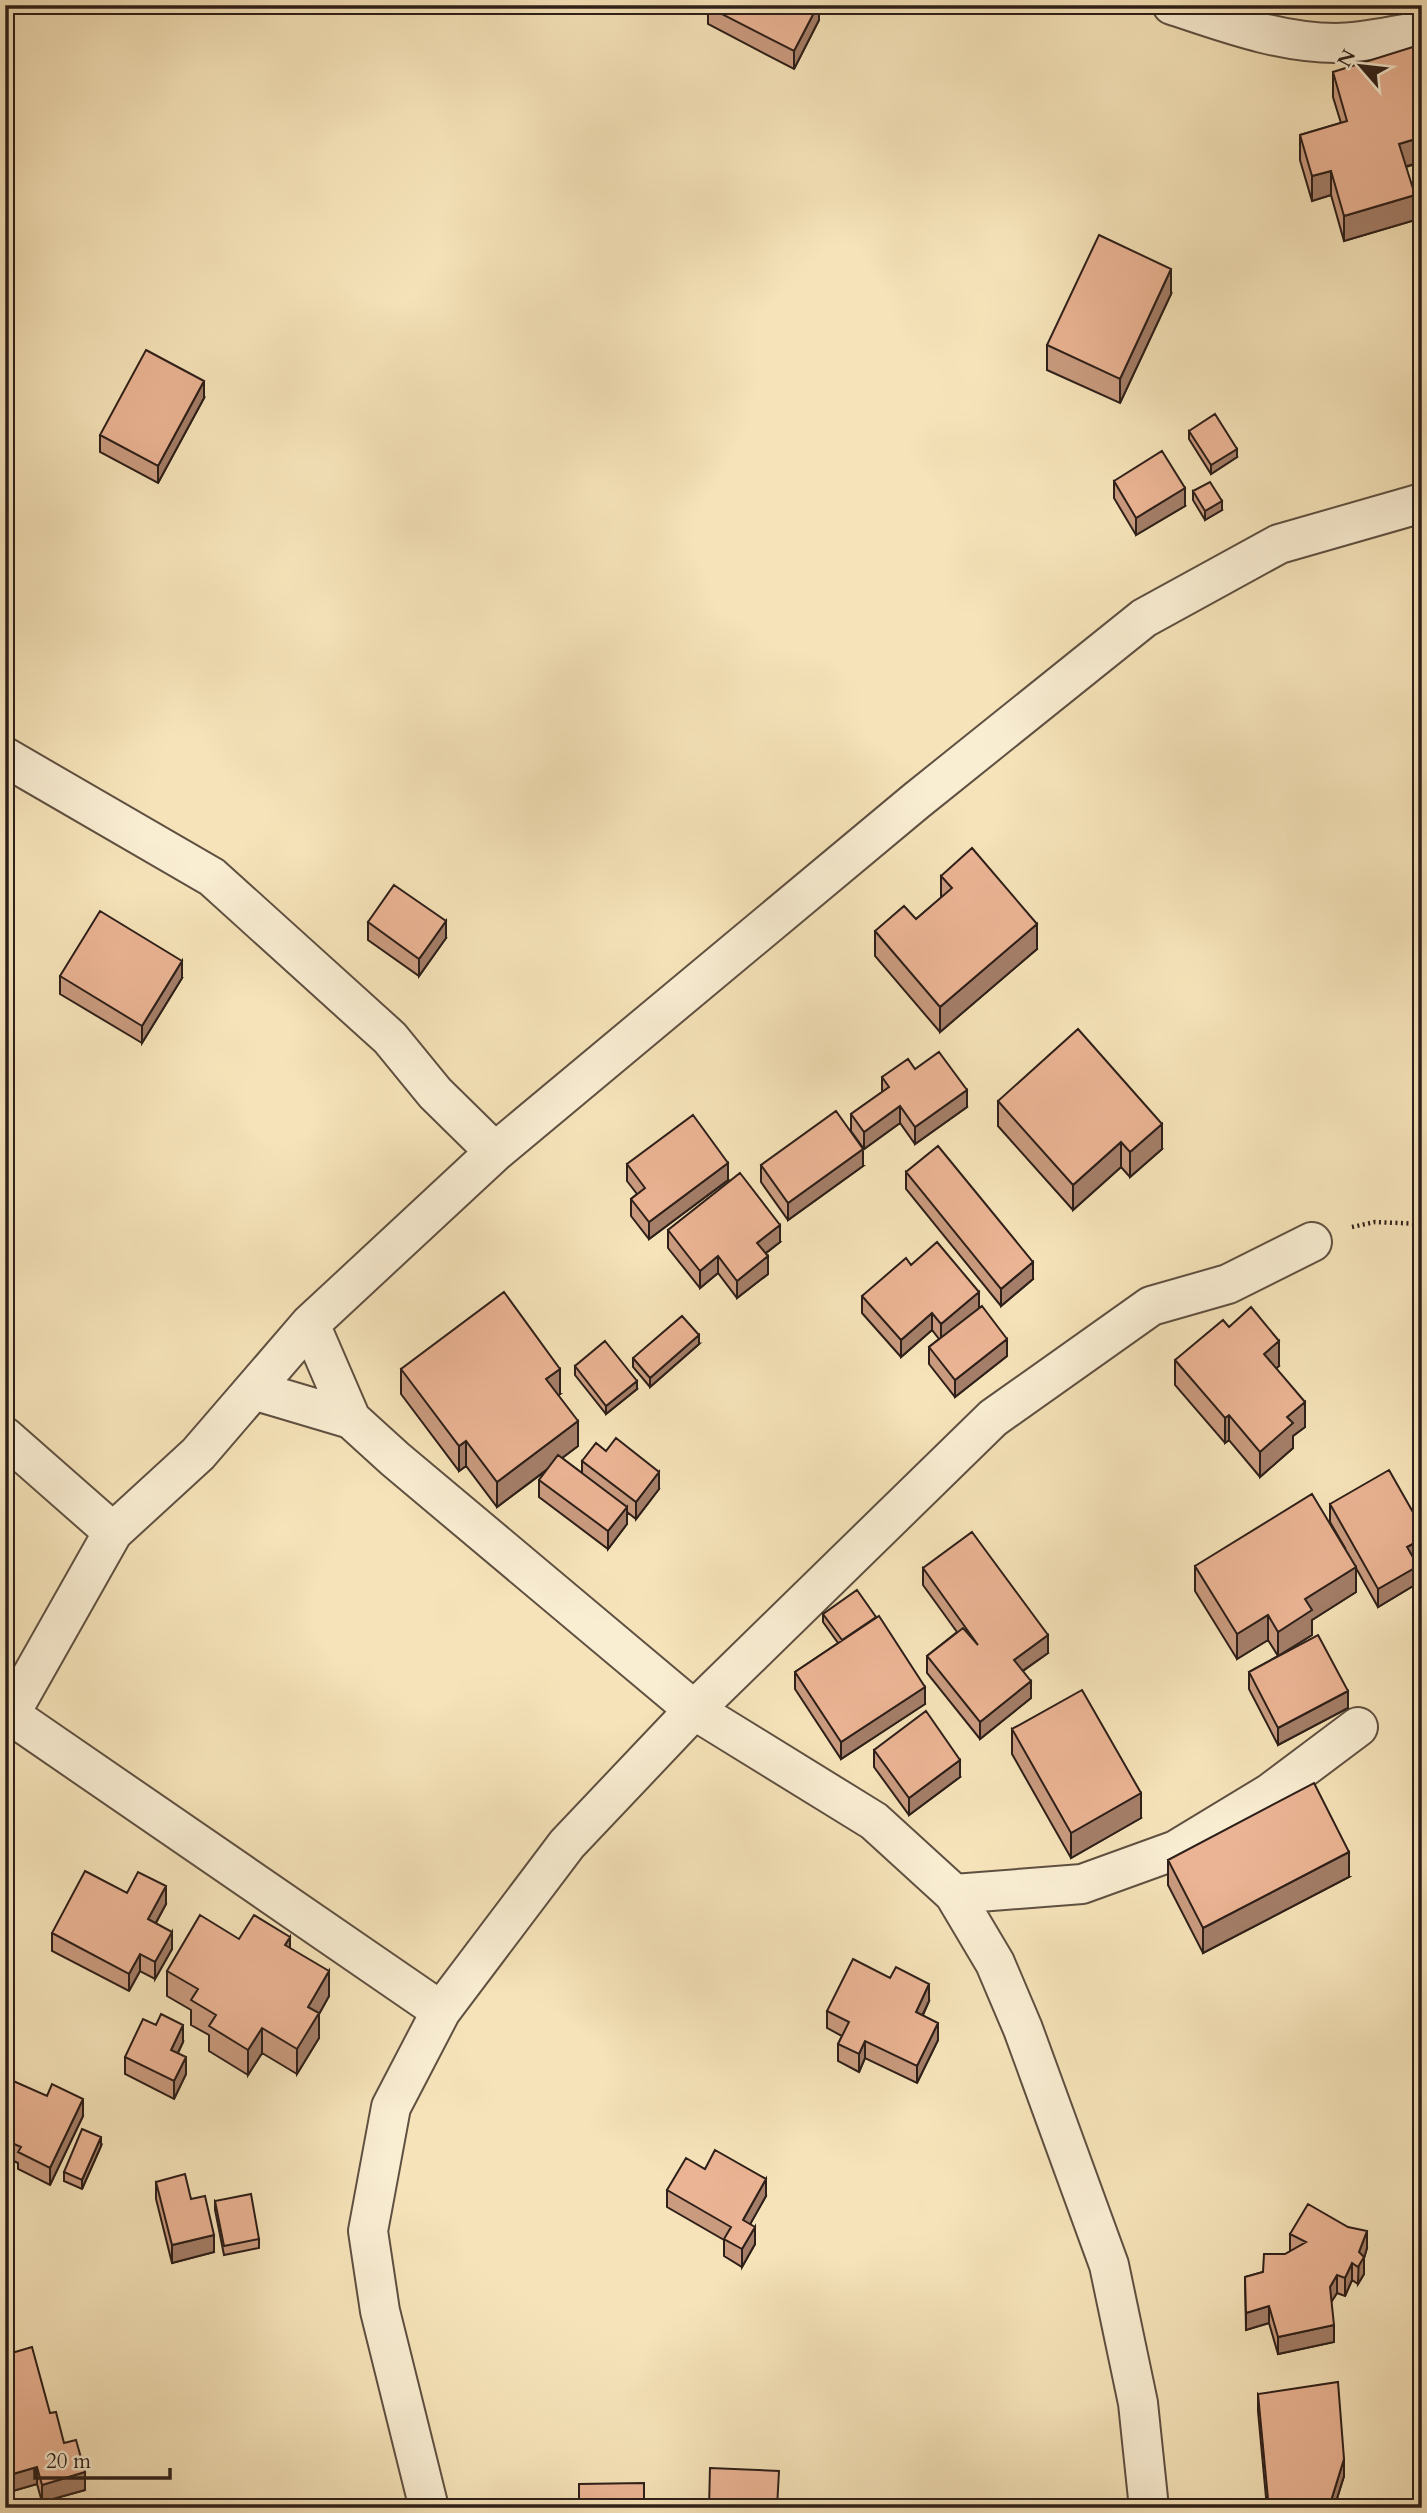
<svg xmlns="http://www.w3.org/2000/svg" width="1427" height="2513" font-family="Cardo,serif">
<rect width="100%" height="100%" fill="#f6e3b9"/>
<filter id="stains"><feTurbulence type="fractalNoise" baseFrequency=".00286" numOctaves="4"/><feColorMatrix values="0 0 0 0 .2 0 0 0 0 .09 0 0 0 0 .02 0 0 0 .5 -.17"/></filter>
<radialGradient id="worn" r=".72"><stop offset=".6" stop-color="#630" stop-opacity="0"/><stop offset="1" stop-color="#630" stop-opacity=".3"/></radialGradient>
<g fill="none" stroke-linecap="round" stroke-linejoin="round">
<g stroke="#5f5041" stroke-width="42">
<path id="minor" d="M1172,5C1224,22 1279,43 1336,43C1364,43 1394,35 1422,31
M5,757L212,877L390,1038L435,1093L495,1152
M310,1324L351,1419L395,1459L694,1710L874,1821L954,1894L995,1963L1023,2029L1109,2265L1138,2403L1149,2508
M253,1390L351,1419
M5,1437L113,1532
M9,1714L441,2011
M5,1723L113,1532L198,1454L310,1324L495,1152L916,801L1144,618L1279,544L1422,503
M954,1894L1082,1884L1176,1850L1270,1793L1358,1727
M429,2508L380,2311L368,2231L391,2107L441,2011L567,1844L694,1710L993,1418L1151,1306L1228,1284L1312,1242"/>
</g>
<path stroke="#2d1f19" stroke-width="4.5" stroke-dasharray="2 3.5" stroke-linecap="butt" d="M1352,1227L1375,1222L1422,1224"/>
<use href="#minor" stroke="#f9edd2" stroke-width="38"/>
</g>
<path fill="#ca9b7f" stroke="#2d1f19" stroke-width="2" d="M819,5V20L794,69L708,24V7Z
M1422,65V162L1406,167L1415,220L1344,241L1331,195L1312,201L1300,160V135L1341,123L1333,97V72Z
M1171,294L1120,403L1047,370V345Z
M204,398L158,483L100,452V435Z
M1189,431L1237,457L1211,474L1189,439Z
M1114,481L1185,506L1136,535L1114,498Z
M1193,491L1222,510L1205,520L1193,500Z
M941,876L1037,949L940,1032L875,956V931L916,919L941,898Z
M368,922L446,938L419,976L368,940Z
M60,976L182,978L142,1043L60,994Z
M915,1069L967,1107L915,1144L900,1123L864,1149L851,1131V1114L882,1092V1077Z
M998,1101L1162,1149L1130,1177L1121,1167L1073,1210L998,1126Z
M627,1164L728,1180L649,1239L631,1216V1199L637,1194L627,1181Z
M761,1165L863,1166L788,1220L761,1182Z
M906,1172L1033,1279L1001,1306L906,1189Z
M668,1230L780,1242L765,1254L768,1274L737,1298L718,1273L700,1288L668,1248Z
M911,1265L979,1308L1007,1356L955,1397L929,1364V1347L939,1339L932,1330L901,1357L862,1313V1296Z
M1229,1327L1279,1366L1276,1368L1305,1427L1293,1436V1448L1260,1477L1229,1440L1225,1443L1175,1385V1360Z
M699,1344L650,1387L633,1367V1358Z
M575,1366L637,1389L606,1414L575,1375Z
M401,1369L560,1394L558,1395L578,1446L562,1458L582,1473V1461L659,1489L636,1519L627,1512V1524L608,1549L539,1497V1480L547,1470L497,1507L466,1466L459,1471L401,1394Z
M1330,1504L1422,1528V1556L1415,1560L1418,1583L1378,1607L1356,1568V1592L1312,1620V1635L1280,1655L1348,1708L1278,1745L1249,1689V1672L1278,1656L1268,1640L1237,1659L1195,1591V1566L1345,1548L1330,1522Z
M923,1568L1048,1653L1023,1671L1031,1698L980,1739L927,1673V1656L957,1632L923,1585Z
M823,1614L925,1704L841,1759L795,1689V1672L838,1643L823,1622Z
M1012,1729L1141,1818L1071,1858L1012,1754Z
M874,1750L960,1777L909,1815L874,1767Z
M1168,1860L1349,1877L1203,1953L1168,1885Z
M127,1893L166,1904L156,1923L172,1949L155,1979L140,1971L129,1991L52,1951V1933Z
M239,1939L290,1949L329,1996L319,2014V2038L297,2074L262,2053L248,2075L209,2051V2035L191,2025V2010L167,1996V1971Z
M929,2001L923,2015L938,2040L917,2083L865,2058L859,2072L838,2061V2044L842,2036L827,2028V2011Z
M183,2042L178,2053L186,2074L174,2099L125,2074V2057Z
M5,2093L83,2116L50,2185L18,2169V2163L5,2157Z
M101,2146L82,2189L64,2181V2172Z
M705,2169L766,2196L750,2224L755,2244L742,2267L724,2256V2240L667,2207V2190Z
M156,2182L191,2199L214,2252L172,2263L156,2199Z
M215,2201L259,2239V2248L224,2255L215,2210Z
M1290,2234L1367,2248L1364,2258V2274L1358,2284L1352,2280L1345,2296L1337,2293L1331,2302L1334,2342L1278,2354L1269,2323L1246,2330L1245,2277L1263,2272L1290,2251Z
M5,2355L50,2413L85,2490L42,2502L37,2484L6,2493Z
M1258,2394L1344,2476L1334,2508H1267L1258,2411Z"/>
<path fill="#a47e68" stroke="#2d1f19" stroke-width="2" d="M818,5H819V20L794,69V51Z
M1422,137V162L1399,168V144Z
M1331,171V195L1312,201V176Z
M1415,195V220L1344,241V216Z
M1171,269V294L1120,403V379Z
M204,381V398L158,483V466Z
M1237,449V457L1211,474V465Z
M1185,488V506L1136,535V518Z
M1222,501V510L1205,520V511Z
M446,921V938L419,976V959Z
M1037,924V949L940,1032V1007Z
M182,961V978L142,1043V1026Z
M967,1090V1107L915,1144V1127Z
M900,1106V1123L864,1149V1132Z
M1162,1124V1149L1130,1177V1152Z
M1121,1142V1167L1073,1210V1185Z
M863,1149V1166L788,1220V1203Z
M728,1163V1180L649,1239V1222Z
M780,1225V1242L757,1260V1243Z
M718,1256V1273L700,1288V1271Z
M768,1256V1274L737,1298V1281Z
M1033,1262V1279L1001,1306V1289Z
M979,1292V1309L941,1341V1324Z
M932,1313V1330L901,1357V1340Z
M699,1335V1344L650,1387V1378Z
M1007,1339V1356L955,1397V1380Z
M1279,1341V1366L1264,1379V1354Z
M560,1369V1394L546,1404V1379Z
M637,1381V1389L606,1414V1406Z
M1305,1402V1427L1293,1436V1448L1260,1477V1452L1287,1417Z
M1229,1415V1440L1225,1443V1418Z
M578,1421V1446L497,1507V1482Z
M466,1441V1466L459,1471V1446Z
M659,1472V1489L636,1519V1502Z
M627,1507V1524L608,1549V1531Z
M1422,1539V1556L1407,1564V1547Z
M1418,1566V1583L1378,1607V1589Z
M1356,1567V1592L1312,1620V1635L1278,1656V1632L1305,1599Z
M1268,1615V1640L1237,1659V1634Z
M1048,1635V1653L1014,1677V1660Z
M1031,1681V1698L980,1739V1722Z
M925,1687V1704L841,1759V1742Z
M1348,1691V1708L1278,1745V1728Z
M960,1760V1777L909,1815V1798Z
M1141,1793V1818L1071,1858V1833Z
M1349,1852V1877L1203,1953V1928Z
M166,1886V1904L148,1937V1919Z
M172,1932V1949L155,1979V1962Z
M290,1937V1962L285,1945Z
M140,1954V1971L129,1991V1974Z
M329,1971V1996L319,2014V2038L297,2074V2049L308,2007Z
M929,1984V2001L916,2029V2012Z
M938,2023V2040L917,2083V2066Z
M183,2025V2042L171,2067V2050Z
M262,2028V2053L248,2075V2050Z
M865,2041V2058L859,2072V2054Z
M186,2057V2074L174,2099V2081Z
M83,2099V2116L50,2185V2168Z
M101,2137V2146L82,2189V2180Z
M766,2179V2196L743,2237V2220Z
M755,2227V2244L742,2267V2249Z
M1367,2231V2248L1364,2258V2274L1358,2284L1359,2252Z
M214,2235V2252L172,2263V2245Z
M1352,2263V2280L1345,2296V2278Z
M1337,2275V2293L1330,2304V2287Z
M1269,2306V2323L1246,2330V2313Z
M1334,2325V2342L1278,2354V2337Z
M1344,2459V2476L1334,2508H1330V2504Z
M37,2467V2484L6,2493V2476Z
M85,2472V2490L42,2502V2485Z"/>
<path fill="#ebb494" stroke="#2d1f19" stroke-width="2" d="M708,5H818L794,51L708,7Z
M1416,46L1422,65V137L1399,144L1415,195L1344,216L1331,171L1312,176L1300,135L1347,121L1333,72Z
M1099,235L1171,269L1120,379L1047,345Z
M146,350L204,381L158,466L100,435Z
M1215,414L1237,449L1211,465L1189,431Z
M1162,451L1185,488L1136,518L1114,481Z
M1210,482L1222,501L1205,511L1193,491Z
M972,848L1037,924L940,1007L875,931L904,906L916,919L952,888L941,876Z
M394,885L446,921L419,959L368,922Z
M100,911L182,961L142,1026L60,976Z
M1078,1029L1162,1124L1130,1152L1121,1142L1073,1185L998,1101Z
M939,1052L967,1090L915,1127L900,1106L864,1132L851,1114L889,1087L882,1077L908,1059L915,1069Z
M836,1111L863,1149L788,1203L761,1165Z
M693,1115L728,1163L649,1222L631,1199L645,1188L627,1164Z
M938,1146L1033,1262L1001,1289L906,1172Z
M740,1173L780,1225L757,1243L768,1256L737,1281L718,1256L700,1271L668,1230Z
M937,1242L979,1292L941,1324L932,1313L901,1340L862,1296L906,1258L911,1265Z
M504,1292L560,1369L546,1379L578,1421L497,1482L466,1441L459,1446L401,1369Z
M982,1306L1007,1339L955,1380L929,1347Z
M1251,1307L1279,1341L1264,1354L1305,1402L1287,1417L1293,1423L1260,1452L1229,1415L1225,1418L1175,1360L1223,1320L1229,1327Z
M682,1316L699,1335L650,1378L633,1358Z
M605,1341L637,1381L606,1406L575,1366Z
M616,1438L659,1472L636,1502L582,1461L596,1443L606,1451Z
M558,1455L627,1507L608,1531L539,1480Z
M1389,1470L1422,1528V1539L1407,1547L1418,1566L1378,1589L1330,1504Z
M1312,1494L1356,1567L1305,1599L1312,1610L1278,1632L1268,1615L1237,1634L1195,1566Z
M972,1532L1048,1635L1014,1660L1031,1681L980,1722L927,1656L963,1628L978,1645L923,1568Z
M857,1590L876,1617L842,1640L823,1614Z
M879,1616L925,1687L841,1742L795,1672Z
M1318,1635L1348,1691L1278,1728L1249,1672Z
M1082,1690L1141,1793L1071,1833L1012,1729Z
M926,1711L960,1760L909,1798L874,1750Z
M1314,1783L1349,1852L1203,1928L1168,1860Z
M85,1871L127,1893L138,1872L166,1886L148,1919L172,1932L155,1962L140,1954L129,1974L52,1933Z
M200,1915L239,1939L254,1915L290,1937L285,1945L329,1971L308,2007L319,2013L297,2049L262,2028L248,2050L209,2026L216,2015L191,2000L198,1989L167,1971Z
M853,1959L890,1978L896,1967L929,1984L916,2012L938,2023L917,2066L865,2041L859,2054L838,2044L849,2022L827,2011Z
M161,2014L183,2025L171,2050L186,2057L174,2081L125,2057L143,2019L156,2025Z
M11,2080L47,2096L52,2084L83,2099L50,2168L18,2152L21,2147L5,2140V2093Z
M82,2129L101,2137L82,2180L64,2172Z
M715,2150L766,2179L743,2220L755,2227L742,2249L724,2239L731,2227L667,2190L686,2158L705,2169Z
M185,2174L191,2199L205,2196L214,2235L172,2245L156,2182Z
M251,2194L259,2239L224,2246L215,2201Z
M1308,2204L1348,2227L1367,2231L1359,2252L1364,2257L1358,2267L1352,2263L1345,2278L1337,2275L1330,2287L1334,2325L1278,2337L1269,2306L1246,2313L1245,2277L1263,2272L1264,2254H1285L1306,2242L1290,2234Z
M32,2347L50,2413L56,2412L64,2443L76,2440L85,2472L42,2485L37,2467L6,2476L5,2475V2374L10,2373L5,2355Z
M1338,2382L1344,2459L1330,2504L1310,2508H1286L1268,2499L1258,2394Z
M710,2468L779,2471L777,2508H709Z
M644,2483V2508H579V2484Z"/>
<rect width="1427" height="2513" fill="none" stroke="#f6e3b9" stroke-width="28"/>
<rect x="7" y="7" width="1413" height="2499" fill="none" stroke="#2d1f19" stroke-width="3.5"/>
<rect x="14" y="14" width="1399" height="2485" fill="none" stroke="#2d1f19" stroke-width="2"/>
<g transform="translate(1361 66) rotate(298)" stroke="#f9edd2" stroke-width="5" paint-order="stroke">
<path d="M0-5L12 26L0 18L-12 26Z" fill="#2d1f19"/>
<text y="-10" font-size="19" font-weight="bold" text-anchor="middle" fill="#2d1f19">N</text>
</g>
<path d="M35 2468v10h135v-10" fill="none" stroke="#2d1f19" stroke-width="3.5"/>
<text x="46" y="2468" font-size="21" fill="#2d1f19" stroke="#f9edd2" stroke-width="5" paint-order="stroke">20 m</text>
<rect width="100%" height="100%" filter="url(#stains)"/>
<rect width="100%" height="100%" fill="url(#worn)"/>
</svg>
